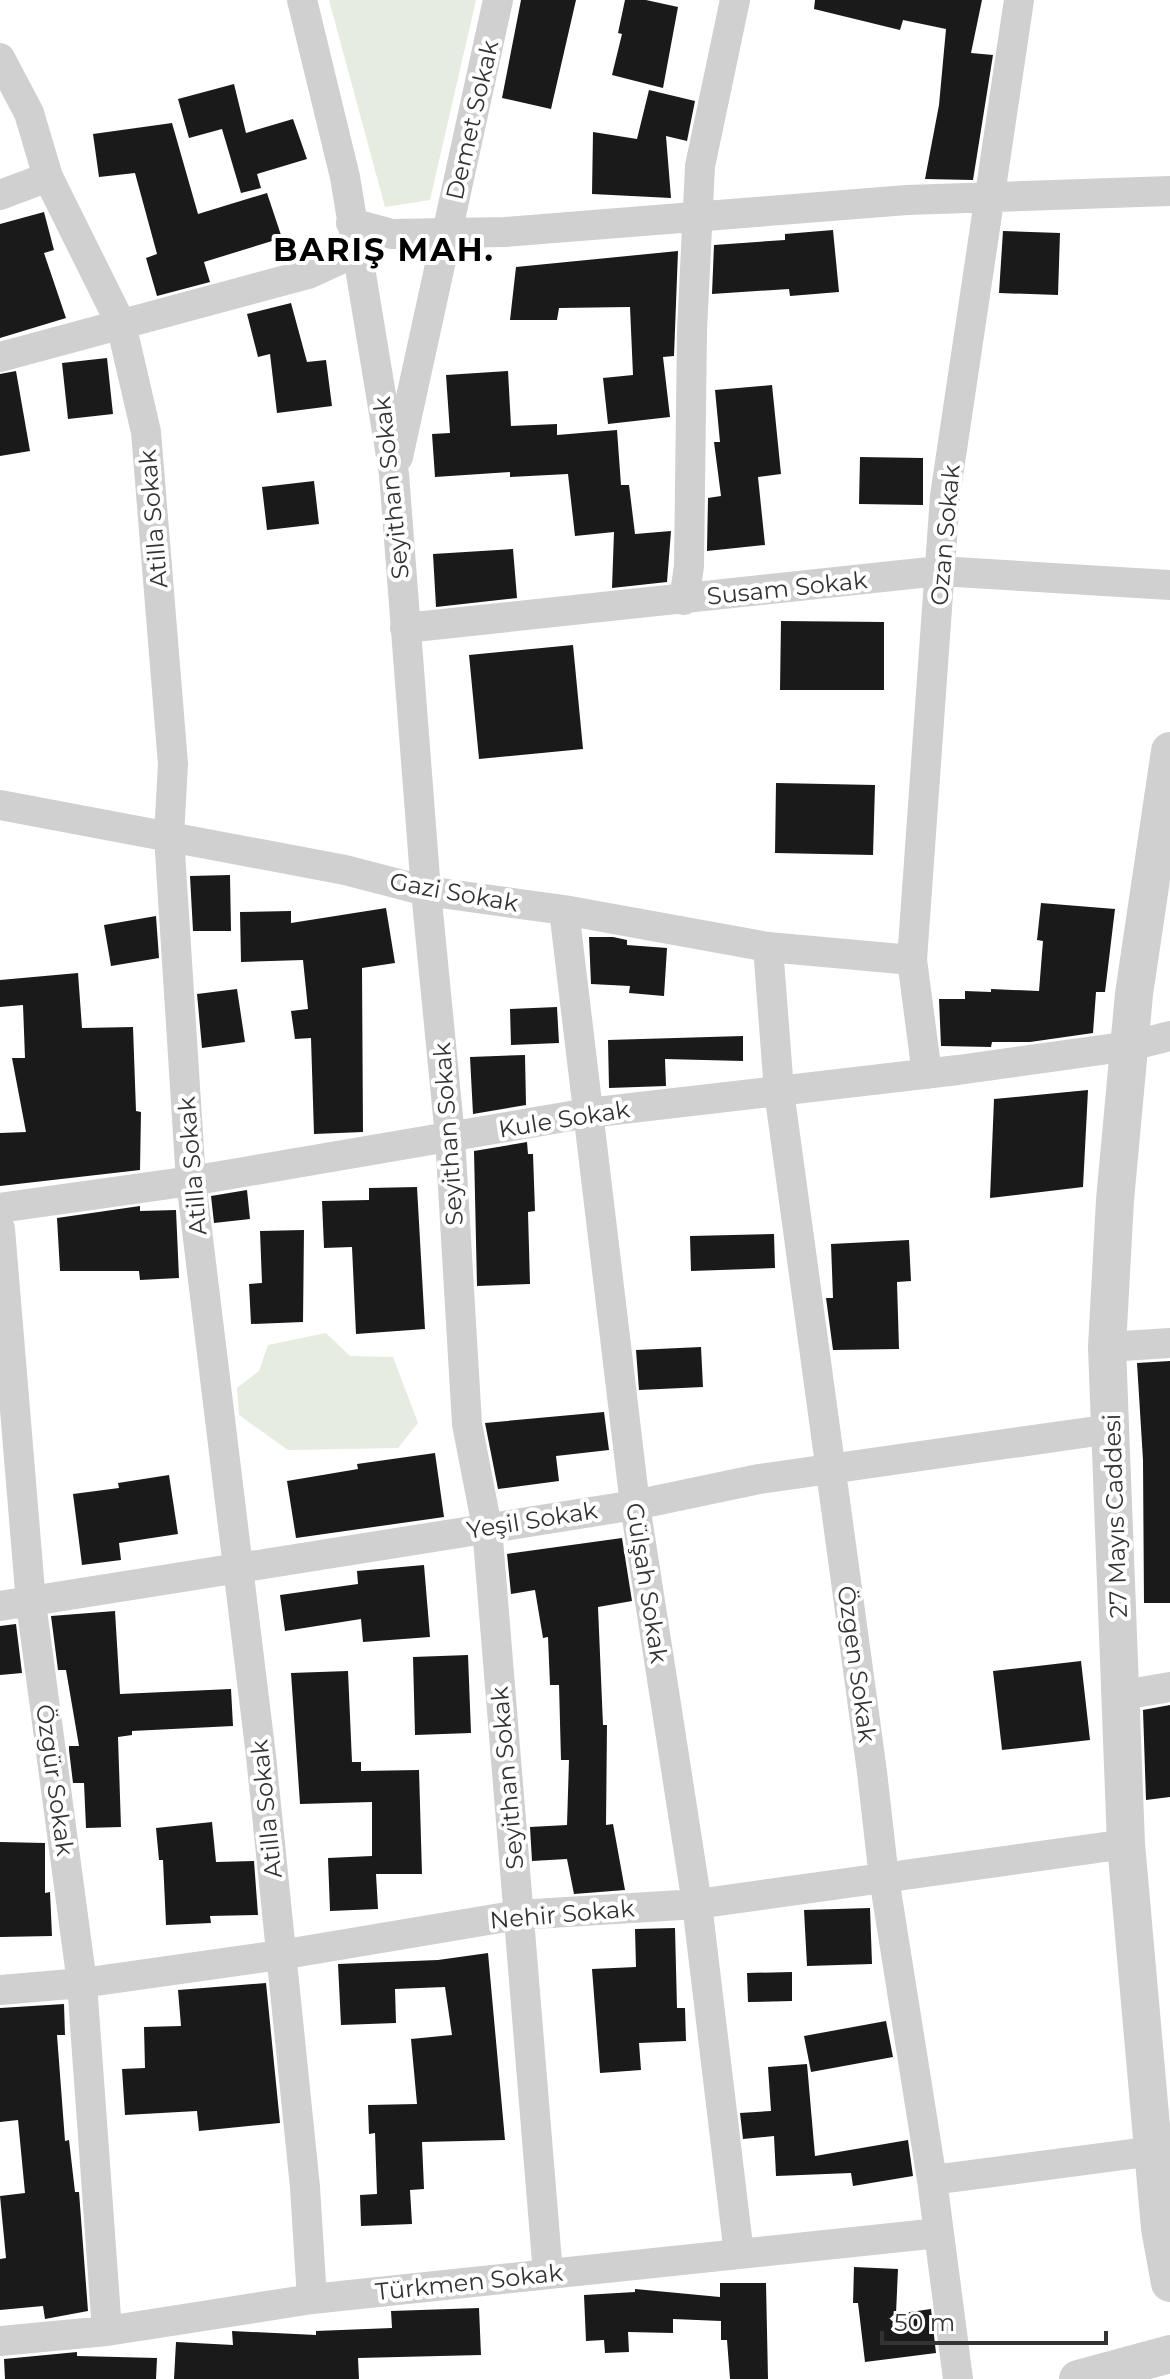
<svg xmlns="http://www.w3.org/2000/svg" width="1170" height="2379" font-family="Montserrat,sans-serif">
<rect width="100%" height="100%" fill="#fff"/>
<path fill="#e6ecdf" d="M329,0H476L430,200L385,207Z
M326,1333L350,1356L393,1357L418,1423L398,1448L288,1450L239,1415L237,1388L259,1371L268,1345Z"/>
<path fill="#1a1a1a" d="M521,0H576L551,109L502,98Z
M625,0H646L678,7L663,88L612,75L622,34L618,33Z
M815,0H982L971,53L993,55L973,180L925,179L939,105L946,29L903,20L900,30L814,9Z
M234,84L246,133L293,119L307,159L257,174L261,188L241,193L222,129L189,138L178,99Z
M649,90L695,101L687,141L666,136L671,198L592,194L593,132L637,139Z
M172,123L198,214L267,193L282,238L204,262L210,282L157,296L146,258L157,254L135,173L99,177L93,134Z
M44,212L54,250L44,253L66,318L0,338V224Z
M833,230L839,292L790,296L789,289L712,294L714,245L785,240V234Z
M1003,231L1060,233L1058,295L999,293Z
M678,251L674,356L663,357L670,417L608,424L603,378L633,375L630,307L559,308L557,320H510L516,267Z
M291,303L307,362L326,360L332,406L277,413L270,354L258,357L247,314Z
M107,358L113,414L68,419L62,363Z
M16,371L30,451L0,456V374Z
M508,371L511,426L557,424V435L617,430L621,485H629L635,534L671,531L667,582L612,588L614,532L575,536L568,474L510,477V472L435,477L432,434L450,433L446,375Z
M772,385L781,474L758,477L765,545L707,551L708,498L721,496L714,442H720L715,390Z
M860,457L923,458V505L859,504Z
M314,481L319,524L267,530L262,487Z
M513,549L517,598L436,607L433,554Z
M781,621L884,622V690H780Z
M573,645L583,749L479,759L469,655Z
M776,783L875,785L873,855L775,853Z
M230,875L231,931H193L190,876Z
M1041,903L1115,909L1105,992H1096L1093,1033L1030,1042H992L991,1047L941,1046L939,999H965V991L991,992V989L1039,991L1043,941L1037,940Z
M386,908L395,963L362,968L363,1132L314,1134L311,1038L295,1039L291,1011L308,1009L303,960L241,962L240,912L291,911V923Z
M156,916L159,958L111,966L104,925Z
M589,937H613L627,940V945L667,948L664,996L629,993L630,986L591,984Z
M78,973L82,1028L133,1027L136,1111L141,1112L140,1170L0,1186V1133L26,1132L12,1058H25L23,1005L0,1007V980Z
M237,989L245,1042L202,1048L197,994Z
M557,1007L559,1043L511,1045L510,1009Z
M743,1036V1061L665,1059L666,1086L609,1088L608,1040Z
M525,1055L526,1105L473,1114L470,1057Z
M1088,1090L1083,1187L990,1198L994,1099Z
M527,1142L528,1154H533L535,1211L528,1212L530,1284L477,1286L474,1151Z
M417,1187L425,1329L356,1334L352,1247L324,1248L322,1201L369,1200V1188Z
M247,1190L250,1219L214,1223L211,1196Z
M140,1206V1211L176,1210L179,1278L140,1280L139,1271H60L57,1218Z
M304,1230L303,1322L251,1324L249,1284L262,1283L260,1231Z
M774,1234L775,1268L691,1271L690,1236Z
M909,1240L911,1281L897,1282L899,1349L833,1350L826,1298H833L831,1244Z
M701,1347L703,1387L639,1390L636,1350Z
M1170,1361V1603H1144L1143,1460L1137,1363Z
M604,1412L609,1450L556,1456L559,1481L498,1489L485,1423Z
M435,1453L444,1517L296,1538L287,1481L358,1469L357,1464Z
M169,1475L178,1534L119,1543L121,1560L82,1565L73,1494L119,1488L118,1483Z
M622,1538L632,1601L598,1607L603,1725H607L606,1825L613,1824L625,1890L574,1894L567,1859L532,1861L530,1827L567,1825L569,1760H561L559,1685H550L548,1637L543,1638L535,1590L511,1594L507,1554Z
M424,1565L430,1637L363,1642L361,1619L285,1631L280,1595L358,1584L357,1571Z
M115,1611L120,1694L231,1689L233,1726L132,1731V1735L118,1737L121,1827L86,1828L84,1783H73L69,1750V1746H79L66,1670H58L51,1616Z
M16,1624L22,1673L0,1675V1626Z
M468,1655L471,1733L415,1735L413,1657Z
M1081,1661L1090,1740L1002,1750L993,1671Z
M348,1671L352,1762H361V1771L419,1770L422,1874H376L378,1909L330,1911L328,1858L372,1856V1802L300,1804L291,1673Z
M1170,1705V1797L1146,1800L1143,1710Z
M212,1822L216,1862L254,1861L258,1915L210,1916L211,1923L166,1925L163,1860H159L156,1828Z
M0,1842L45,1843V1893L50,1892L52,1936L0,1937Z
M870,1908L872,1964L807,1966L804,1910Z
M675,1928L677,2008H685L686,2041L639,2043L641,2070L600,2073L592,1969L636,1967L635,1929Z
M488,1953L505,2140L422,2142L424,2189L410,2190L412,2224L361,2226L360,2195L377,2194L375,2133L369,2134L368,2105L417,2104L411,2039L452,2035L445,1987L395,1989L396,2023L341,2025L338,1964L438,1960Z
M792,1972V2001L748,2002L747,1973Z
M266,1983L280,2123L199,2131L197,2111L125,2115L122,2069L145,2068L144,2027L181,2026L178,1990Z
M64,2004L65,2035H57L65,2141L69,2140L75,2192H79L88,2311L45,2319L43,2306L0,2310V2259L6,2258L0,2196L25,2193L18,2120L0,2122V2008Z
M886,2021L893,2057L811,2072L804,2036Z
M807,2064L815,2156L908,2140L913,2176L853,2186L851,2173L776,2176L774,2136L743,2139L740,2113L771,2111L768,2067Z
M854,2267L898,2269L896,2314L931,2309L936,2353L865,2362L858,2303H853Z
M720,2283H766L768,2379H730L727,2340H721V2321L673,2319V2333L628,2332L629,2352L605,2353L604,2340L586,2341L584,2295L635,2292V2289L720,2297Z
M479,2308L481,2355L358,2358L359,2379H174L176,2342L233,2345L232,2331L316,2335V2331L392,2328L391,2311Z
M77,2352V2356L157,2358L156,2379H5L4,2359Z"/>
<g fill="none" stroke-linecap="round" stroke-linejoin="round">
<path stroke="#d0d0d0" stroke-width="30" d="M302,0L345,177L394,474L426,891L450,1137L467,1424L487,1527L548,2274
M0,58L29,113L48,177L121,324L146,432L173,764L169,836L191,1181L261,1756L305,2187L312,2299
M0,195L48,177
M351,223L392,234L505,232L907,200L1170,191
M0,357L308,274L358,251
M398,457L498,0
M684,600L689,566L692,331L700,166L735,0
M405,628L939,571L1170,585
M0,805L345,870L426,891L564,910L768,947L912,960
M564,910L635,1505L697,1904L739,2254
M768,947L779,1091L872,1772L884,1878L932,2180L958,2379
M927,1074L912,960L945,496L1019,0
M0,1208L191,1181L588,1113L958,1070L1130,1046L1170,1036
M0,1229L31,1603L82,1983L107,2331
M1107,1347L1170,1343
M0,1606L635,1505L759,1479L1111,1429
M1122,1695L1170,1687
M0,1990L82,1983L280,1955L518,1915L697,1904L1126,1844
M932,2180L1154,2151
M0,2341L107,2331L312,2299L939,2233"/>
<path stroke="#d0d0d0" stroke-width="38" d="M1170,751L1134,994L1115,1200L1107,1347L1126,1844L1160,2228L1170,2283
M1078,2379L1170,2354"/>
</g>
<g text-anchor="middle" dominant-baseline="central" stroke-width="8" stroke-linejoin="round" paint-order="stroke">
<g font-size="24" fill="#333" stroke="#fff">
<text transform="translate(472 120) rotate(-77)">Demet Sokak</text>
<text transform="translate(391 488) rotate(-96)">Seyithan Sokak</text>
<text transform="translate(153 519) rotate(-95)">Atilla Sokak</text>
<text transform="translate(945 535) rotate(-85)">Ozan Sokak</text>
<text transform="translate(787 588) rotate(-6)">Susam Sokak</text>
<text transform="translate(454 892) rotate(10)">Gazi Sokak</text>
<text transform="translate(564 1119) rotate(-9)">Kule Sokak</text>
<text transform="translate(448 1134) rotate(-94)">Seyithan Sokak</text>
<text transform="translate(192 1166) rotate(-95)">Atilla Sokak</text>
<text transform="translate(1115 1516) rotate(-92)">27 Mayıs Caddesi</text>
<text transform="translate(532 1520) rotate(-9)">Yeşil Sokak</text>
<text transform="translate(647 1583) rotate(81)">Gülşah Sokak</text>
<text transform="translate(857 1664) rotate(82)">Özgen Sokak</text>
<text transform="translate(507 1778) rotate(-95)">Seyithan Sokak</text>
<text transform="translate(55 1780) rotate(82)">Özgür Sokak</text>
<text transform="translate(266 1809) rotate(-96)">Atilla Sokak</text>
<text transform="translate(562 1914) rotate(-5)">Nehir Sokak</text>
<text transform="translate(469 2282) rotate(-6)">Türkmen Sokak</text>
</g>
<g font-size="32" font-weight="bold" letter-spacing="2" fill="#000" stroke="#fff">
<text x="384" y="249">BARIŞ MAH.</text>
</g>
</g>
<path d="M882 2331v12h224v-12" fill="none" stroke="#333333" stroke-width="4"/>
<text x="894" y="2331" font-size="24" fill="#333333" stroke="#ffffff" stroke-width="6" paint-order="stroke">50 m</text>
</svg>
